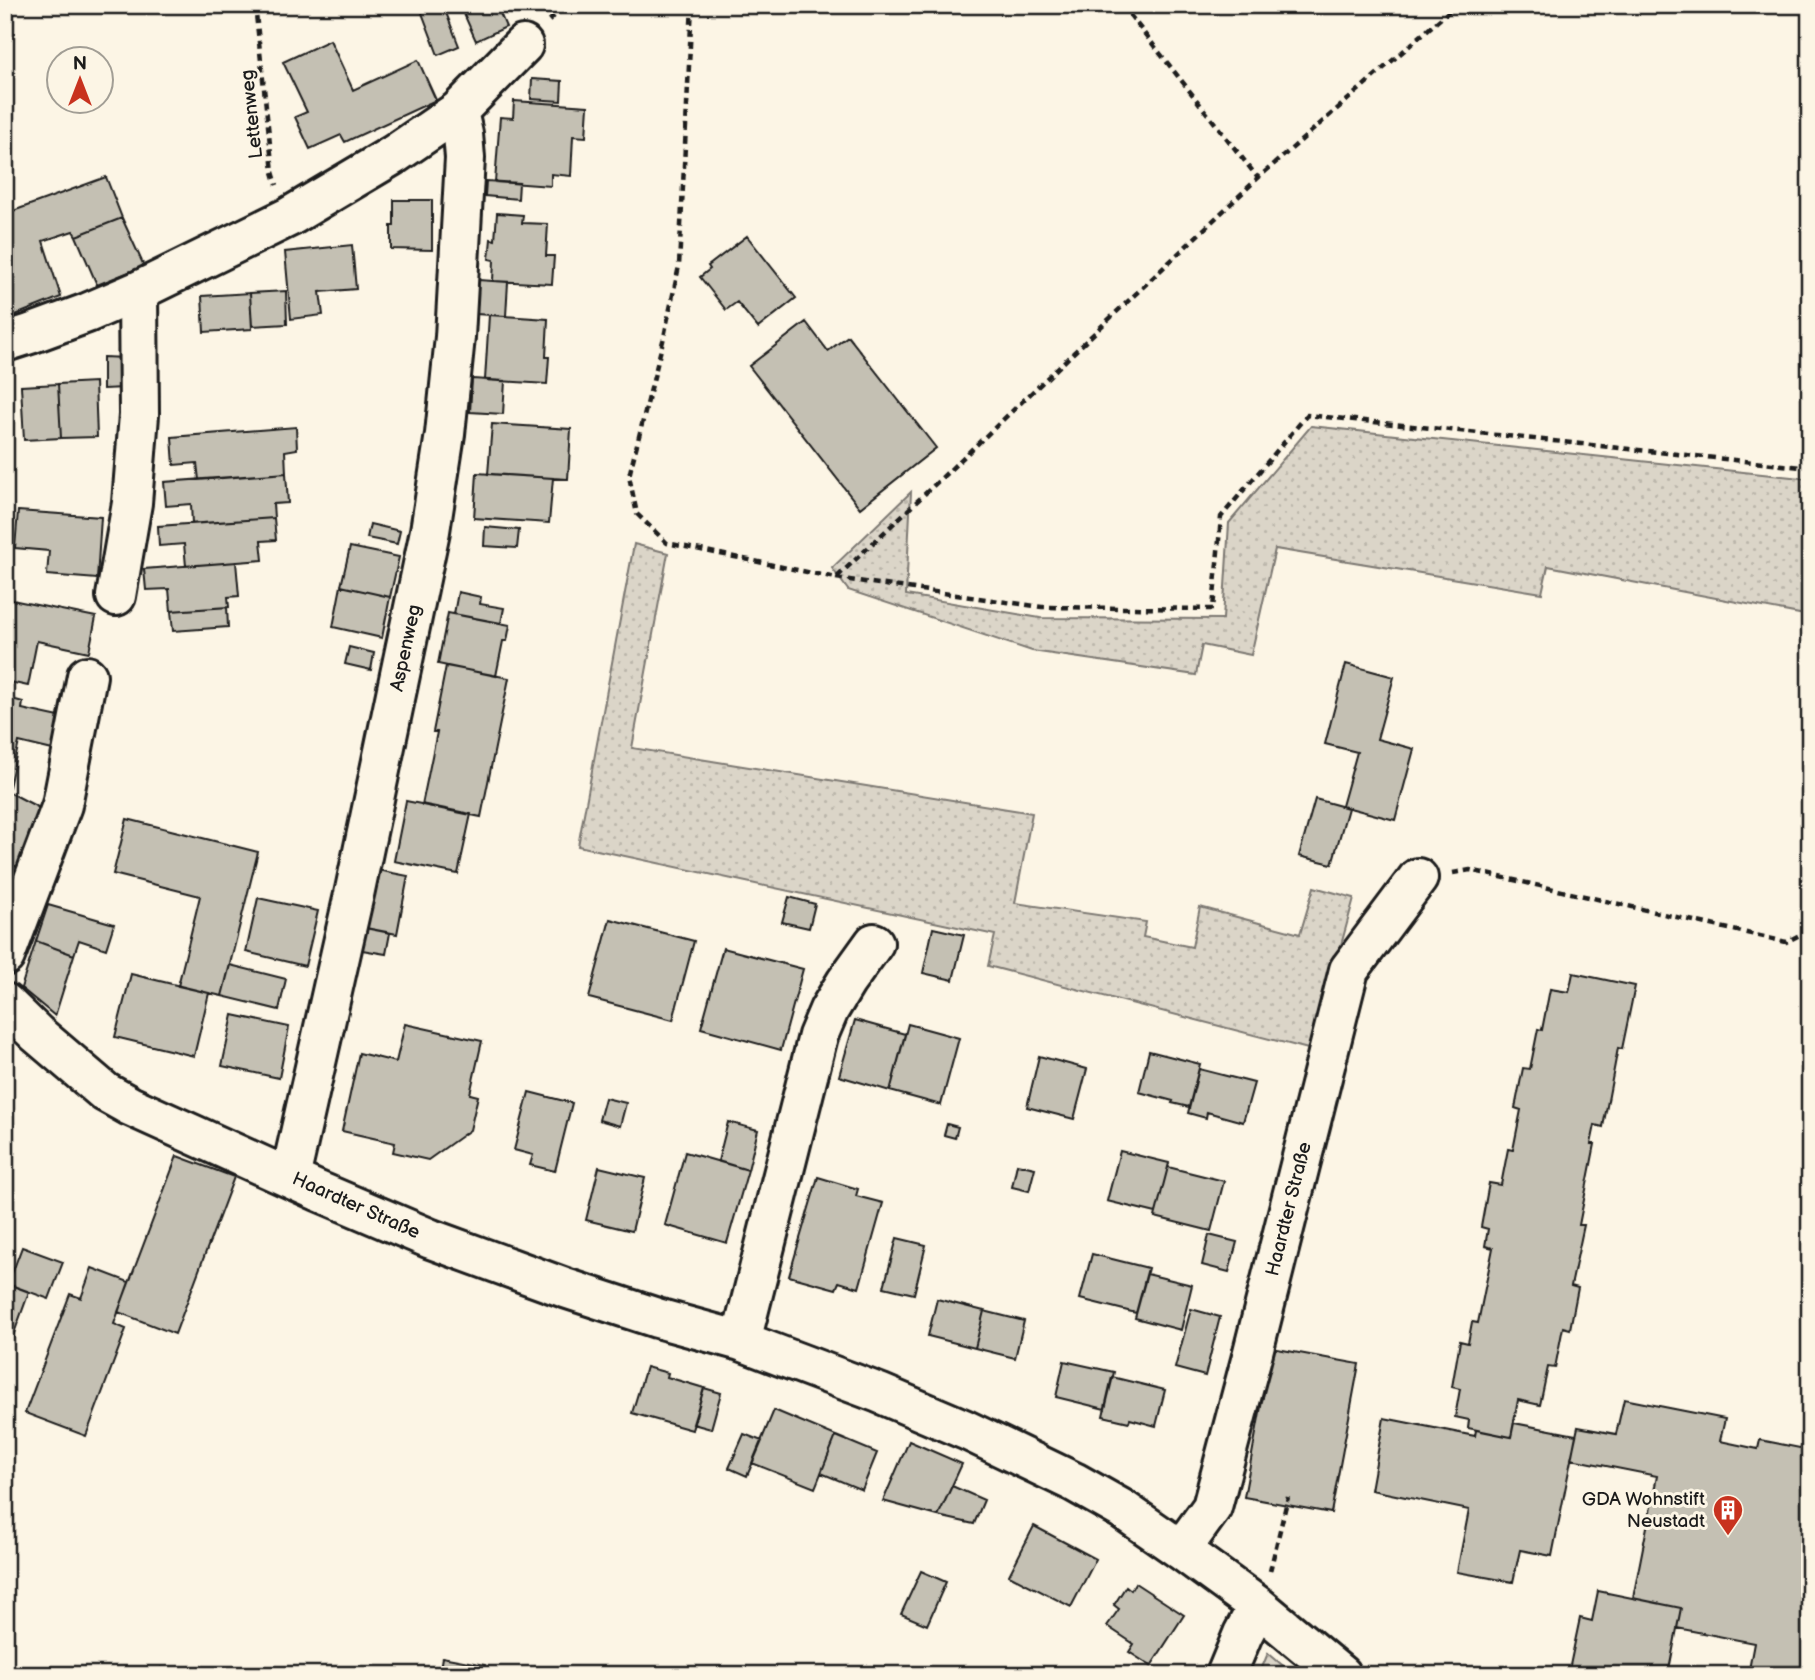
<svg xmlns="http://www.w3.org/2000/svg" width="1815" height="1680" font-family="'Balsamiq Sans',sans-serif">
<defs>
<pattern id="grass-dots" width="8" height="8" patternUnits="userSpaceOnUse" patternTransform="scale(1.75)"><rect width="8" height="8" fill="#dbd5c8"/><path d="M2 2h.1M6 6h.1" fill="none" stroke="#bbb6ab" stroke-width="1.8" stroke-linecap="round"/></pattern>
<pattern id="park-tufts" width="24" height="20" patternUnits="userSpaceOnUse" patternTransform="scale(1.75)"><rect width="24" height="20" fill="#dbd5c8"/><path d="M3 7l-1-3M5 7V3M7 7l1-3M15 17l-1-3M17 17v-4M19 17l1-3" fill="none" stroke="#bbb6ab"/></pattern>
</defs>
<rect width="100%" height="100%" fill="#fcf5e5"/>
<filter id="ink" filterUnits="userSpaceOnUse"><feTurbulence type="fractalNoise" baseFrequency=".0143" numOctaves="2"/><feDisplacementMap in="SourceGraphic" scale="14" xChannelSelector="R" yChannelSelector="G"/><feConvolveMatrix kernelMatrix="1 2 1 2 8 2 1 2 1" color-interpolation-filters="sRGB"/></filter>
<g filter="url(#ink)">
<path fill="url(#grass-dots)" stroke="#7c7872" stroke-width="2" d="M1311,426L1810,479V616L1548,566L1542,593L1275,549L1251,655L1202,645L1196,675L1032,651L848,590L832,568L911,492L906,595L1040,618L1223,619L1229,523Z
M634,544L668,553L632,748L1032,813L1015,903L1146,922L1143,937L1192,947L1200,907L1300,934L1314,887L1354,898L1312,1050L988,966L995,935L578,846Z"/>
<path fill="url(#park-tufts)" stroke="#7c7872" stroke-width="2" d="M1268,1653L1294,1675H1259Z"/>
<path fill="#c4c0b3" stroke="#1c1c1c" stroke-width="2" d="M419,5H443L459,46L438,55Z
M460,5H502L503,9L499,11L506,27L476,41Z
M330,40L353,90L418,60L436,100L345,142L341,135L310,149L295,117L307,112L283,62Z
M532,79L562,81L561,101L531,99Z
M514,101L588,106L586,137L573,136L571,176L551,174V186L495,182L500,117L513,118Z
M106,177L122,218L76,236L73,231L43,241L61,297L8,318L5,310V214Z
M486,181L519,183L518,199L485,196Z
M394,200H432V250L391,249V226H394Z
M497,213L523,215L522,223L548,224L546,256H554L552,284L493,281L494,260L489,259L491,239L495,240Z
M122,218L144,266L97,285L76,236Z
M747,236L796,298L758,328L737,302L726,310L700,277L710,269L708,266Z
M352,245L356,289L320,292L323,315L291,319L285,252Z
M478,280L508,282L506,316L476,314Z
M286,291L287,324L252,326L250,293Z
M250,293L252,329L204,332L202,296Z
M489,315L548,319L546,357H549L547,384L485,380Z
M806,322L828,351L848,336L936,448L860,508L749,366Z
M103,357L126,358L125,388L103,389Z
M472,379L505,381L503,414L470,412Z
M95,382L97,437L61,438L58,384Z
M58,384L61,438L24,440L21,386Z
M492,424L571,429L568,479L488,474Z
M296,427L297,449L285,451L286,473L199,480L197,463L174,465L172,437Z
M286,473L288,503L273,504L274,518L192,524L191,504L166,506L164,482Z
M477,473L553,478L549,523L474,518Z
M18,511L101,517L97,579L47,575L49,551L15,548Z
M274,518L276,540L261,541L263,560L186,566L184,544L159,546L158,526Z
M370,524L400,531L397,544L367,538Z
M485,527L519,530L517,548L484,546Z
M350,547L399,557L390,597L341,586Z
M236,562L239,596L228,597L229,607L171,611L169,589L146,590L144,569Z
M341,586L390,597L382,638L333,627Z
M458,592L481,597L480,604L504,608L501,623L454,614Z
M7,599L96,617L89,652L37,641L28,686L5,681V608Z
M227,607L228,627L173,631L171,611Z
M448,613L510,625L507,641H503L496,676L438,664Z
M349,647L374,653L371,670L345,664Z
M1346,664L1394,677L1377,739L1414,749L1395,820L1342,806L1357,752L1325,744Z
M446,666L509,678L481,817L422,805L437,732H433Z
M5,697L23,702L22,709L73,720L65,753L19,742L9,787L5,786Z
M7,791L53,815L24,871L5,861V794Z
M1315,799L1348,808L1332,864L1299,856Z
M406,801L471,814L458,874L394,861Z
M127,819L258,852L222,996L178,986L200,896L113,874Z
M5,861L29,873L5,919Z
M377,870L408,876L397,934L366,928Z
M789,897L815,904L809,928L782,922Z
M258,898L318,911L305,966L246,952Z
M48,905L114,924L106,949L79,940L74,955L36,941Z
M610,919L694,941L673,1020L589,998Z
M360,927L390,933L386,954L356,949Z
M933,928L964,935L953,980L923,973Z
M36,941L74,955L55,1016L21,988Z
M723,948L803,969L781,1050L701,1028Z
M230,965L286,979L279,1010L222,996Z
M1573,973L1635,986L1622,1049L1618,1048L1603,1127L1595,1125L1591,1144H1595L1579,1225H1584L1571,1286L1578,1288L1570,1329L1563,1327L1555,1368L1548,1367L1540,1405L1518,1400L1511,1437L1468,1428L1469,1420L1455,1417L1460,1389L1452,1387L1460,1341L1468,1343L1472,1322L1478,1323L1493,1248L1485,1246L1488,1229L1481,1227L1489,1183L1501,1185L1508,1149L1513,1150L1521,1110L1515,1108L1523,1068L1530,1069L1538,1029L1542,1030L1550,989L1569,992Z
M131,974L209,993L194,1056L115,1037Z
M233,1015L289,1027L279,1078L222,1066Z
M855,1020L905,1034L890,1091L839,1076Z
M405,1024L482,1041L470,1094L478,1096L470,1130L428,1160L393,1152L395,1143L342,1131L359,1053L396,1062Z
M908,1024L959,1038L941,1105L890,1091Z
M1149,1051L1200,1064L1189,1107L1172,1103L1173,1101L1139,1092Z
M1039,1056L1087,1069L1074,1119L1027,1107Z
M1199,1069L1254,1083L1243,1122L1207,1112L1206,1118L1188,1113Z
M529,1092L572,1103L555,1171L530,1165L533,1155L514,1150Z
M605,1098L626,1103L620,1126L599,1120Z
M728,1122L758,1130L748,1170L718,1161Z
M947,1124L958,1127L955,1138L944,1135Z
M1120,1151L1169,1163L1156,1213L1107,1201Z
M685,1152L748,1170L727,1243L665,1225Z
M177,1156L234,1177L175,1334L118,1312Z
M1017,1164L1035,1168L1029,1191L1012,1187Z
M599,1167L645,1178L632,1231L586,1220Z
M1168,1167L1224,1181L1211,1231L1155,1217Z
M818,1177L858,1189L856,1196L883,1203L859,1288L839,1282L836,1289L789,1276Z
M1209,1235L1237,1242L1229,1272L1202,1265Z
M897,1238L926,1245L914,1294L884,1287Z
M22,1247L63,1262L49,1299L8,1284Z
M1092,1254L1148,1268L1136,1313L1080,1299Z
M92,1268L129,1282L114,1324L126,1329L86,1436L25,1413L70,1294L81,1298Z
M1147,1274L1192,1285L1181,1330L1135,1318Z
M5,1283L29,1292L5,1358Z
M937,1299L984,1311L975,1348L928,1336Z
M1191,1309L1220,1317L1205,1376L1175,1368Z
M984,1311L1024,1321L1015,1358L975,1348Z
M1272,1348L1359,1364L1331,1513L1244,1497Z
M1064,1361L1114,1372L1105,1409L1056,1397Z
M646,1367L668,1373L667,1377L704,1388L692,1430L632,1413Z
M1112,1377L1165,1390L1156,1426L1130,1419L1129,1422L1103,1416Z
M704,1388L721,1393L711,1429L693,1424Z
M1624,1399L1725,1419L1720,1441L1758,1449L1760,1440L1810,1450V1675H1748L1754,1643L1677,1628L1681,1608L1633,1598L1657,1476L1571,1459L1578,1427L1616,1434Z
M774,1410L836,1436L815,1488L752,1463Z
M1384,1418L1475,1436L1476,1430L1511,1437L1514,1423L1576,1435L1552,1556L1520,1550L1513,1582L1457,1572L1469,1510L1371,1490Z
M744,1434L762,1441L747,1476L729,1468Z
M836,1436L877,1453L862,1490L821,1473Z
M909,1441L962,1464L938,1516L883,1501Z
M952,1486L984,1500L974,1524L938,1516Z
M1034,1526L1096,1559L1071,1607L1009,1575Z
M921,1571L946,1582L927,1625L901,1614Z
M1135,1583L1184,1615L1151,1666L1129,1652L1134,1644L1107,1626L1119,1609L1114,1605L1126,1586L1131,1590Z
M1598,1591L1681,1608L1668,1675H1568L1580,1618L1592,1621Z
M442,1657L485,1665L483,1675H439Z
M161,1668L197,1675H159Z
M199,1668L233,1675H197Z"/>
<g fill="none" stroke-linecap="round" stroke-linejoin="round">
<g stroke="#1c1c1c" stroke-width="44">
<path id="minor" d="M5,342L30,334L87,313L138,291L289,217L395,154L458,111L523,45
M116,596L132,503L139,415L138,291
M5,956L62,805L87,676
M5,1003L37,1034L105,1092L130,1106L318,1191L431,1239L565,1288L657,1318L741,1341L879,1393L966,1430L1074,1482L1122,1509L1181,1550L1258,1606L1341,1675
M290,1178L355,890L430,531L445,434L455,337L465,158L463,134L458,111
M741,1341L818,1036L829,1010L846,982L874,943
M1181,1550L1212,1507L1251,1360L1349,970L1418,878
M1226,1675L1243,1634L1258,1606"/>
</g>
<path stroke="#1c1c1c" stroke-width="4.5" stroke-dasharray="7 5" stroke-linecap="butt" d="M255,5L273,172L277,185
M692,5L679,266L664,337L629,476L637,514L667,543L836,578L1258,178
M1122,5L1258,178L1456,5
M549,21L566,5
M836,578L1042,607L1213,609L1221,517L1307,415L1810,468
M1453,873L1470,870L1786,942L1809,930L1810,925
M1270,1571L1288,1497"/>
<use href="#minor" stroke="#fcf5e5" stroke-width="38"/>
</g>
</g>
<defs>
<g id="building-pin" transform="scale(1.575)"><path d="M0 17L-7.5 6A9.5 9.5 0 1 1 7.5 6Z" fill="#c8321e" stroke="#fcf5e5"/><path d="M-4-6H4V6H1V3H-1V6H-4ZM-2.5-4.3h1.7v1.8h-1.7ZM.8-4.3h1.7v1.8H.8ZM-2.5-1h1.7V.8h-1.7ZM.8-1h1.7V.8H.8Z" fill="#fff"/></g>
</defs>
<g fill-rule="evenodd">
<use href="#building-pin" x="1728" y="1510"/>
</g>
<g text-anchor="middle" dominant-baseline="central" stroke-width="6" stroke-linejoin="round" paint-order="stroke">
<g font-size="19" fill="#1c1c1c" stroke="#fcf5e5">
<text transform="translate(252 114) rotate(-96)">Lettenweg</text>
<text transform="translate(406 648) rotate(-78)">Aspenweg</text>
<text transform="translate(356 1206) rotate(24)">Haardter Straße</text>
<text transform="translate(1289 1209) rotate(-76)">Haardter Straße</text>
</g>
<g font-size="19" fill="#1c1c1c" stroke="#fcf5e5" text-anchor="end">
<text x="1705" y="1499">GDA Wohnstift<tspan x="1705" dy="22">Neustadt</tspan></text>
</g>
</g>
<rect width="1815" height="1680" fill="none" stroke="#fcf5e5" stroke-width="28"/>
<rect x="14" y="14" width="1787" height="1652" fill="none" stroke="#1c1c1c" stroke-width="2.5" filter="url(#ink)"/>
<g transform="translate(80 80)"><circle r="33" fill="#fcf5e5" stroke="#a29e95" stroke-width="2"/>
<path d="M0-5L12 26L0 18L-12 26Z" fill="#c8321e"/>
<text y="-10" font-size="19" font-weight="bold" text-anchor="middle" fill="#1c1c1c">N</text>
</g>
</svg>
